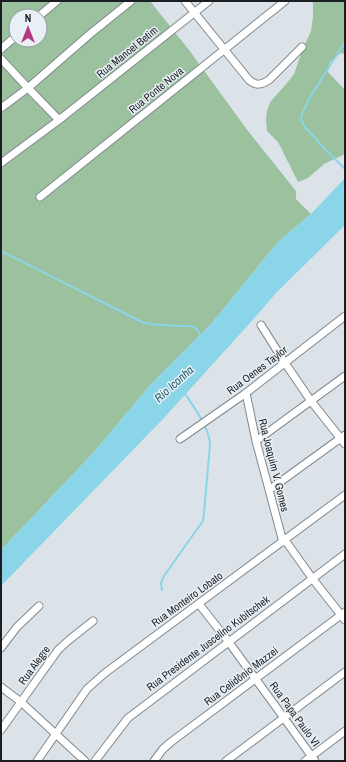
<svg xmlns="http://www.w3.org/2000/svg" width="346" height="762" font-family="'Archivo Narrow',sans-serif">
<rect width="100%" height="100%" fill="#dbe3e8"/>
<path fill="#9bc19e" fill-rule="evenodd" d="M1,1H150L189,50L248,131L296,191V199L311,214L277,243L212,323L152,383L94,452L1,550ZM16,16H40V40H16Z
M313,1H345V54L341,53L330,62L328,72L345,90V154L324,164L308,178L298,182L278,142L267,131L266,121L267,110L271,101L287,83L294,74L302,51L311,31L313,17Z"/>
<path fill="#8ad5e8" d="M345,178V225L277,292L250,323L162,420L1,586V550L94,452L152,383L212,323L277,243L311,214Z"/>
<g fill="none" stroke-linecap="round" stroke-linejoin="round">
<path stroke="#8ad5e8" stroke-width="2" d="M345,42L310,97L302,114L301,118L304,126L325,149L345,169
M1,251L142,322C158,326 174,326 190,326C196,327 198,330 200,335
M162,590L161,583L164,576L200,525L203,521L204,513L210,444C209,427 193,406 184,392"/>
<g stroke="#82888e" stroke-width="9">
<path id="street" d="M185,1L249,80C256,86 261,85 269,80L302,47
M39,16L57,1
M1,49L16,36
M1,59L28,88L59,120
M1,108L28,88L90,34L131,1
M1,163L59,120L209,1
M40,197L285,1
M261,325L285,363L311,401L345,444
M246,393L256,441L283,542
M180,439L246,393L345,316
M256,441L345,376
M269,490L345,435
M285,540L312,578L345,620
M199,604L228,641L284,718L315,761
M1,648L17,627L39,606
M1,687L21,702L85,761
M1,730L58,650L69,640L93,621
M37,761L87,689L105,673L345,495
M95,761L128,718L136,712L345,554
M154,761L163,749L171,742L345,612
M226,761L345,672
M305,761L345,731"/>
</g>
<use href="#street" stroke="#fff" stroke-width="7"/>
</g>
<g text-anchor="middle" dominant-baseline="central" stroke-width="3" stroke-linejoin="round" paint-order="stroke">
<g font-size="11" fill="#1c1f21" stroke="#e8f0f6">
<text transform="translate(127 52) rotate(-39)">Rua Manoel Betim</text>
<text transform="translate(156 90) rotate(-39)">Rua Ponte Nova</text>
<text transform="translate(257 370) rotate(-37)">Rua Oenes Taylor</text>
<text transform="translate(274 465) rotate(76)">Rua Joaquim V. Gomes</text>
<text transform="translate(187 599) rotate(-36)">Rua Monteiro Lobato</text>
<text transform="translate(208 643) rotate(-37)">Rua Presidente Juscelino Kubitschek</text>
<text transform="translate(34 665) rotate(-54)">Rua Alegre</text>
<text transform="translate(241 676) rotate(-37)">Rua Celidônio Mazzei</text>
<text transform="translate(295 714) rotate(54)">Rua Papa Paulo VI</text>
</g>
<g font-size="12" font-style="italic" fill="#1d5b68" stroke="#e8f0f6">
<text transform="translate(174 384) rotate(-42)">Rio Iconha</text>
</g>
</g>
<rect width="346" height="762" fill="none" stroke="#1c1f21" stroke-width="4"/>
<g transform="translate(28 28)"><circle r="19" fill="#e8f0f6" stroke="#969ca1"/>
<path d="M0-3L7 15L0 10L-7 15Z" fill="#b73782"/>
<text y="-6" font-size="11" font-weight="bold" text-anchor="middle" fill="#1c1f21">N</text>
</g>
</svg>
